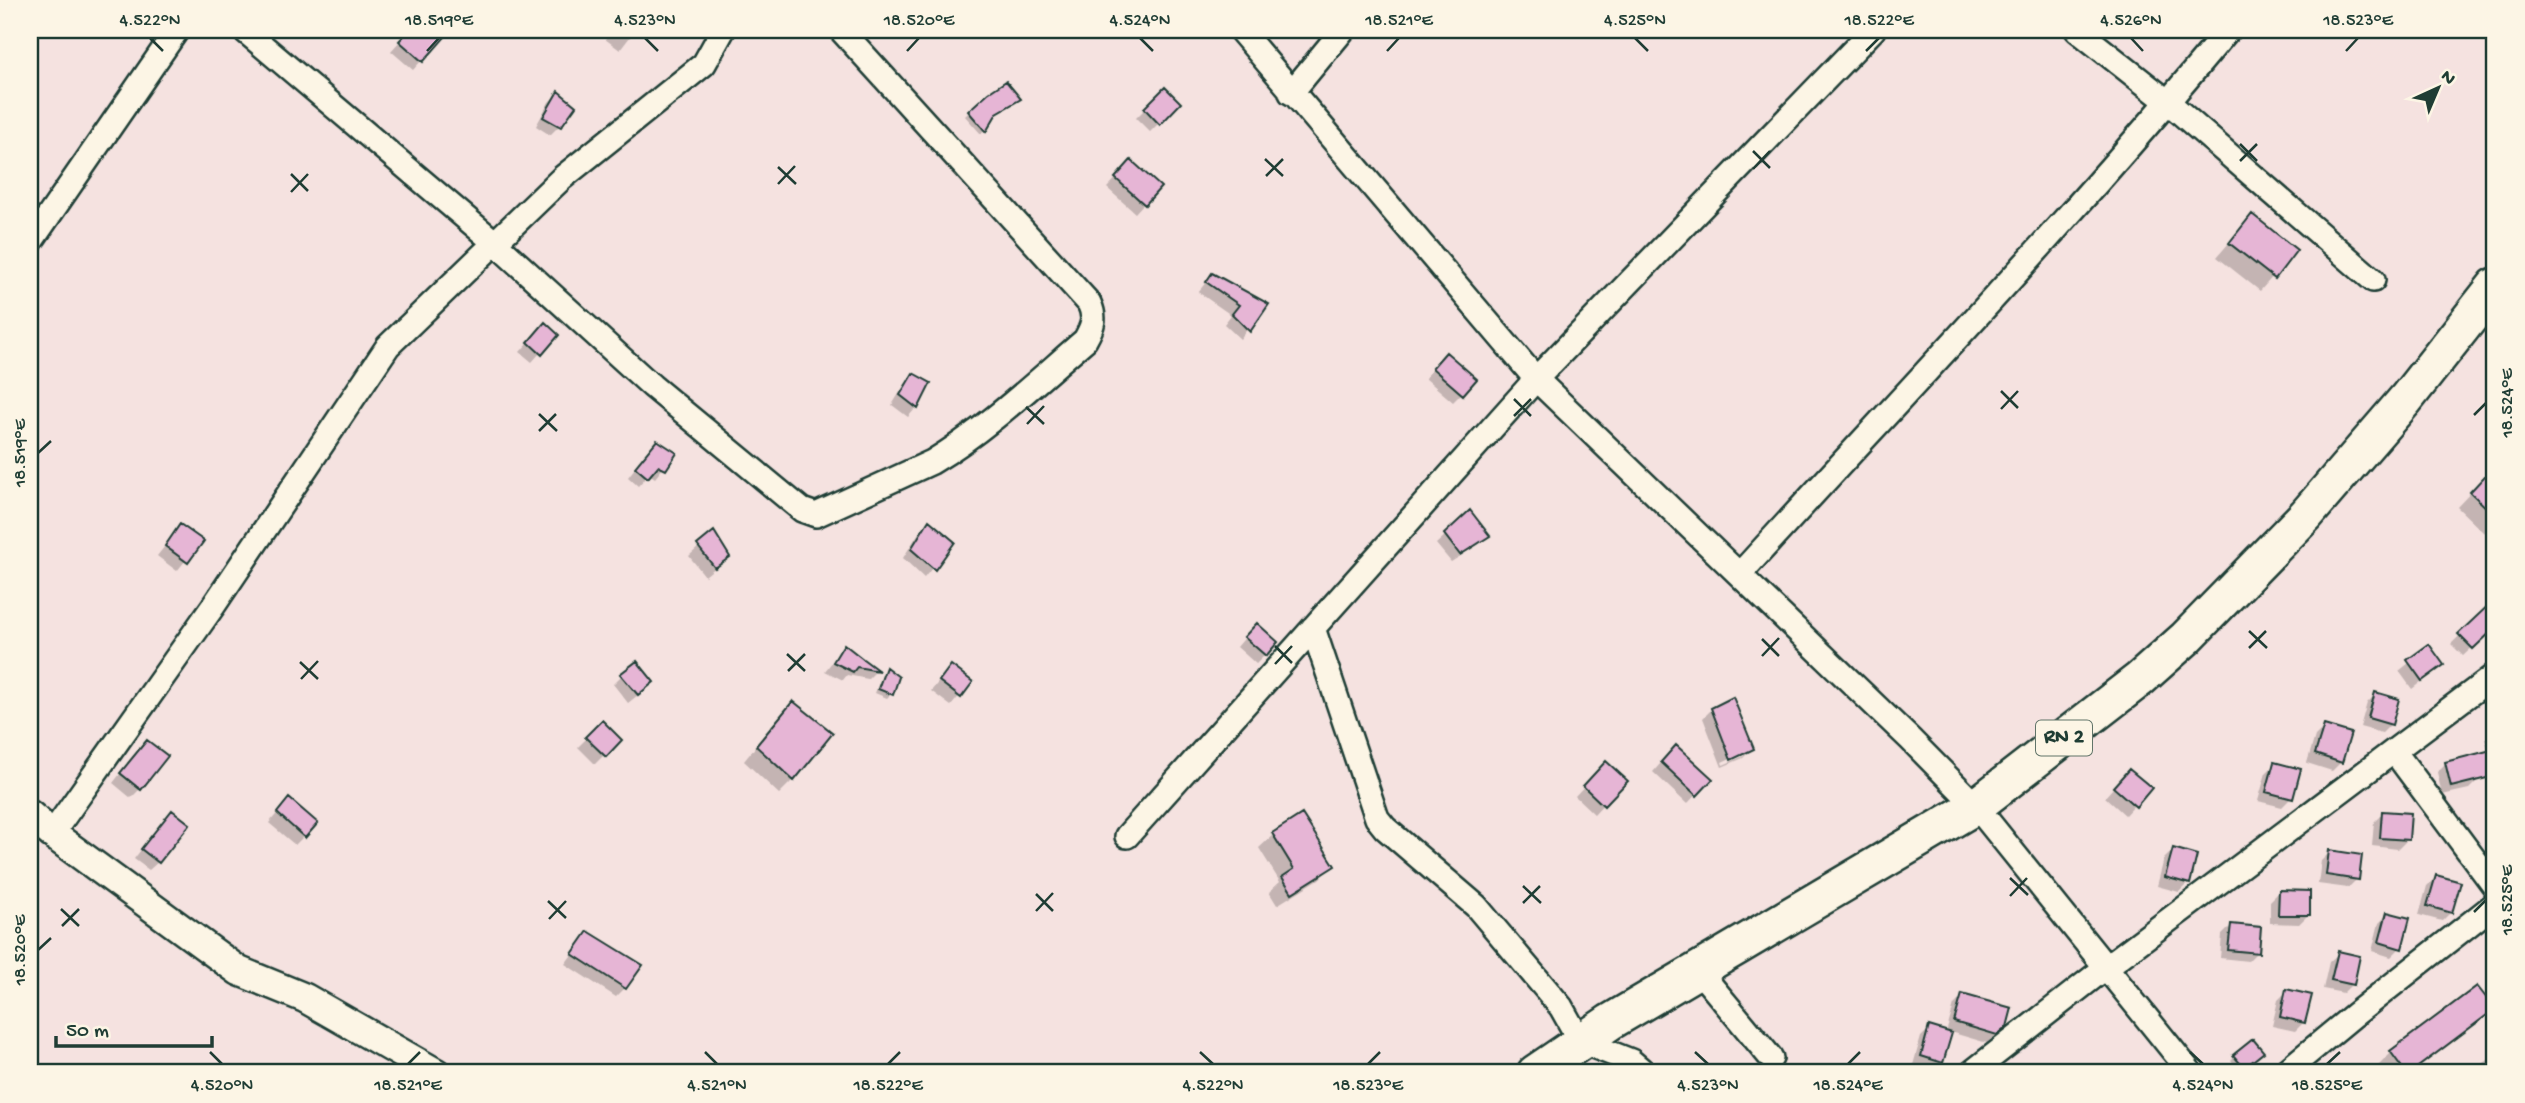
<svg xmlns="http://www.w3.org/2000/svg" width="2525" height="1103" font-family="'Gochi Hand',sans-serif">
<rect width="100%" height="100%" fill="#f5e2e0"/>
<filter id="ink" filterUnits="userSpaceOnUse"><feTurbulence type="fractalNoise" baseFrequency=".0143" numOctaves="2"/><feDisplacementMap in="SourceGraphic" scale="14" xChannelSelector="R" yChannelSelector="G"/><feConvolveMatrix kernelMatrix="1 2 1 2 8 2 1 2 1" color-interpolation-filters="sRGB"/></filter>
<g filter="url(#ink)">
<path fill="#0003" fill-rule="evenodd" d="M410,30H442L446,33L413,70L391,51Z
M611,30H628L633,33L620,50L605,39Z
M884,30H899L893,36Z
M1165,89L1179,103L1150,132L1136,118Z
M558,93L559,126L550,135L536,126L549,102Z
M989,94L994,115L981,134L965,116Z
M1123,171L1159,187L1135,213L1107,188Z
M2252,216L2295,251L2260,291L2217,257Z
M1212,275L1266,304L1240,339L1224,324L1231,315L1198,292Z
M536,334L540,353L532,362L520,352Z
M1438,363L1461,394L1453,402L1425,378Z
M914,375L928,384L916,408L908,417L892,405L905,384Z
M648,451L675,453L655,478L649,474L638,486L628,477Z
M2495,467V521L2484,533L2457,507Z
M1470,513L1487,536L1478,545L1451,562L1436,544Z
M929,522L952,543L924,578L903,558L920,531Z
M181,526L201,541L177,571L157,556Z
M713,534L728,557L705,576L689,556Z
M2495,586V609L2490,607L2493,604L2485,596Z
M2482,614L2494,627L2463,656L2451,644Z
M1248,634L1265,655L1256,664L1237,647Z
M844,647L876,671L868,679L847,675L843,680L825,671Z
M2429,647L2442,665L2412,689L2399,671Z
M951,667L971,682L951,706L931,691Z
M886,669L891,694L887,698L875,693L883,673Z
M622,675L643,691L628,703L613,684Z
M2376,694L2391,724L2382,733L2360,727L2367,703Z
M1712,709L1752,749L1743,758L1722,767L1703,718ZM1744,752V756L1723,765L1722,762Z
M780,717L793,780L779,794L744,761Z
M602,723L619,740L595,764L578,747Z
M2324,727L2341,762L2332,771L2307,763L2315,736Z
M2495,729V757L2491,758L2485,739Z
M138,751L140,789L131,798L113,783Z
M1667,756L1710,780L1687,804L1653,772Z
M1606,763L1625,781L1594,814L1575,796Z
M2446,763L2478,780L2469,789L2442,795L2437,772Z
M2275,764L2291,798L2282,807L2258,801L2266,773Z
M2120,780L2149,789L2125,815L2105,797Z
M280,810L304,836L295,845L269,823Z
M2383,813L2407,840L2398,849L2372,846L2374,822Z
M1302,816L1332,866L1319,879L1277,905L1269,892L1280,882L1259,848L1273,835Z
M163,821L158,862L149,870L134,859Z
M2173,850L2188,883L2179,892L2157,886L2164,859Z
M2330,852L2357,879L2348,888L2318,884L2321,861Z
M2495,852V862L2490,858Z
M2436,877L2451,912L2442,921L2419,915L2427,886Z
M2279,892L2308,915L2299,924L2270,923V901Z
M2388,914L2400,948L2391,957L2372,951L2379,923Z
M2231,926L2257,952L2248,961L2220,958L2222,935Z
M588,933L625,988L616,997L565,964Z
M2339,953L2352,984L2343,993L2323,989L2329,962Z
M2476,988L2492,1009L2478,1023L2412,1073H2382L2377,1067L2391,1053Z
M2287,991L2304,1022L2295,1031L2272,1026L2278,1000Z
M1963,996L2006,1026L1987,1043L1950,1032L1942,1062L1933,1071L1913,1065L1921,1037L1930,1028L1946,1033L1954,1005Z
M2495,1055V1073H2470Z
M2235,1056H2258L2239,1071L2231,1060Z
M1879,1065L1901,1071V1073H1870Z"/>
<path fill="#e6b5d5" stroke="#1f3d34" stroke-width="2" d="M409,30H451L423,62L399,41Z
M1006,81L1021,99L997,113L986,132L968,111L988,93Z
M1165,87L1181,103L1160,125L1144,108Z
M558,91L576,106L561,127L543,117Z
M1131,160L1161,187L1145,205L1115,178Z
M2252,214L2297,250L2275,279L2229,243Z
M1212,273L1269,304L1250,332L1232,314L1239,305L1206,282Z
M545,322L559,335L542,355L528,342Z
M1446,352L1477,379L1463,395L1432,368Z
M913,373L931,383L918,409L900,395Z
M657,440L677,453L666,470L658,466L648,478L635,467Z
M2495,465V516L2470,492Z
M1470,510L1490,536L1460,555L1444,534Z
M929,520L955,542L935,570L911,549Z
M180,524L204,541L188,563L165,546Z
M714,531L730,557L715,568L697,545Z
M2495,599V628L2473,649L2458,634Z
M1257,623L1278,642L1266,656L1244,637Z
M844,644L863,659L879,671L857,667L853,672L833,662Z
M2429,644L2444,665L2422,681L2407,660Z
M637,661L654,682L638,695L620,674Z
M951,665L973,682L961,698L939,681Z
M886,667L899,677L893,695L878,689Z
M2375,692L2399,699L2392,725L2368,718Z
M1733,697L1754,749L1731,760L1711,708Z
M793,701L833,733L794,781L756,746Z
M602,720L622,740L606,757L585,737Z
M2324,725L2351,733L2342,763L2315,754Z
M147,740L168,756L141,790L120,773Z
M1676,745L1713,779L1697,796L1661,762Z
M2495,749V776L2451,787L2445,762Z
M1606,761L1628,781L1604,806L1583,786Z
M2274,762L2301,769L2293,799L2266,792Z
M2129,769L2152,788L2136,807L2113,787Z
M289,798L318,823L305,838L277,813Z
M172,810L190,824L159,863L141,849Z
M2382,811L2411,813L2409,840L2380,838Z
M1302,814L1335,866L1292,893L1282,877L1294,869L1272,833Z
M2173,848L2197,855L2190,884L2165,877Z
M2329,850L2362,855L2359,880L2326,875Z
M2436,875L2461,882L2452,913L2427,906Z
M2279,890L2310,891V915H2278Z
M2387,912L2410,918L2402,949L2379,942Z
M2231,924L2261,927L2259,953L2228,950Z
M588,931L643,965L626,989L572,954Z
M2338,951L2360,956L2354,985L2331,980Z
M2477,986L2495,1009L2410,1073H2406L2390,1051Z
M2286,989L2312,995L2305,1023L2280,1017Z
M1962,994L2012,1008L2007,1027L1997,1035L1954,1022Z
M1929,1026L1952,1033L1943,1063L1921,1056Z
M2253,1039L2264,1052L2244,1068L2233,1055Z"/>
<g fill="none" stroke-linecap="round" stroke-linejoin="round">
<g stroke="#1f3d34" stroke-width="28">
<path id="minor" d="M244,30L494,242L652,386L802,510L816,515L932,462C987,429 1036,382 1085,340C1093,326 1096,318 1089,303L841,30
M1240,30L1536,379L1910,739L1976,806L2191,1073
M2077,30L2168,102L2373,280
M1291,93L1343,30
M30,243L177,30
M1740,574C1904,394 2073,218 2228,30
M1313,628L1377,818L1385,828L1476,906L1561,1007L1580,1041L1631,1061L1645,1073
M2394,751L2495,887
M52,834L214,605L388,346L562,178L704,64L723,30
M1127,836L1536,379L1873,30
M1698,970L1771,1058
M1971,1073L2105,968L2495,675
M2284,1073L2354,1015L2495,904"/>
</g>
<g stroke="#1f3d34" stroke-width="33">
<path id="tertiary" d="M30,815L52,834L239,971L305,998L436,1073"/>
</g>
<g stroke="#1f3d34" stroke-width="40">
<path id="primary" d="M1535,1073L1610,1022L1976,806L2140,679L2186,638L2306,515L2406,399L2495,286"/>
</g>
<use href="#minor" stroke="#fcf5e5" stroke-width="23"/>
<use href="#tertiary" stroke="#fcf5e5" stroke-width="28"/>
<use href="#primary" stroke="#fcf5e5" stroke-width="35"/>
</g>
</g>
<path fill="none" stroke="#1f3d34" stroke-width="2.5" d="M150,38L163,51M645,38L658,51M1140,38L1153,51M1635,38L1648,51M2131,38L2143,51M427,51L439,38M907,51L919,38M1387,51L1399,38M1866,51L1879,38M2346,51L2358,38M2240,144L2257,161M1753,151L1770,168M1265,159L1283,176M2240,161L2257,144M778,167L796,184M1753,169L1770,151M291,174L308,191M1266,176L1283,159M778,184L795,166M291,192L308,174M2001,391L2018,408M1514,399L1531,416M1026,407L1044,424M2001,409L2018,391M539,414L557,431M2474,415L2486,403M1514,416L1531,399M1027,424L1044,406M539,431L556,414M38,453L51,441M2249,631L2267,648M1762,639L1779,656M1275,646L1292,663M2249,648L2266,631M787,654L805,671M1762,656L1779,638M300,662L318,679M1275,664L1292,646M788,671L805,654M301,679L318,661M2010,878L2028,895M1523,886L1541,903M1036,894L1053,911M2010,896L2027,878M548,901L566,918M1523,903L1540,886M61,909L79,926M1036,911L1053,893M2474,912L2486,900M549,919L566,901M62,926L79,909M38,950L51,938M210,1052L222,1064M705,1052L717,1064M1200,1052L1213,1064M1695,1052L1708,1064M2190,1052L2203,1064M408,1064L420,1052M888,1064L900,1052M1368,1064L1380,1052M1848,1064L1860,1052M2327,1064L2340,1052"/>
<g text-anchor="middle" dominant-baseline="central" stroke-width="5" stroke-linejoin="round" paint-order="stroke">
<rect fill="#fcf5e5" stroke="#617469" stroke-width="2" x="2036" y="720.5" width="56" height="35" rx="5"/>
<g font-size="21" font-weight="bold" fill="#1f3d34">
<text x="2064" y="738">RN 2</text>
</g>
</g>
<rect width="2525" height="1103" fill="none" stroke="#fcf5e5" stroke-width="77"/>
<g transform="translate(2438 88) rotate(44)" stroke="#fcf5e5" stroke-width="5" paint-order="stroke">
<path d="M0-5L12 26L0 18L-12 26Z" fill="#1f3d34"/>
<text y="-10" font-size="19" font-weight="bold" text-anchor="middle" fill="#1f3d34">N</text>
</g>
<path d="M56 1036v10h156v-10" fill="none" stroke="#1f3d34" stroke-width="3.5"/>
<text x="66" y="1036" font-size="21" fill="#1f3d34" stroke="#fcf5e5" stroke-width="5" paint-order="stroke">50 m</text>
<rect x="38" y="38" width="2448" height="1026" fill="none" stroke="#1f3d34" stroke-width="2.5"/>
<g font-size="18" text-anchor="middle" fill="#1f3d34">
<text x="150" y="25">4.522°N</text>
<text x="439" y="25">18.519°E</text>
<text x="645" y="25">4.523°N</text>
<text x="919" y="25">18.520°E</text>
<text x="1140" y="25">4.524°N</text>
<text x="1399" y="25">18.521°E</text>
<text x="1635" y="25">4.525°N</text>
<text x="1879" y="25">18.522°E</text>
<text x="2131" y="25">4.526°N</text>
<text x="2358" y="25">18.523°E</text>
<text transform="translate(2506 403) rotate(-90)" y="6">18.524°E</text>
<text transform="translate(19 453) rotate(-90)" y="6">18.519°E</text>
<text transform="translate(2506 900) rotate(-90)" y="6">18.525°E</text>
<text transform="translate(19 950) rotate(-90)" y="6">18.520°E</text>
<text x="222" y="1090">4.520°N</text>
<text x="408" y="1090">18.521°E</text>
<text x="717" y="1090">4.521°N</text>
<text x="888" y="1090">18.522°E</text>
<text x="1213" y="1090">4.522°N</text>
<text x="1368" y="1090">18.523°E</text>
<text x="1708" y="1090">4.523°N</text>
<text x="1848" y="1090">18.524°E</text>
<text x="2203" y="1090">4.524°N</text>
<text x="2327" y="1090">18.525°E</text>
</g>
</svg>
